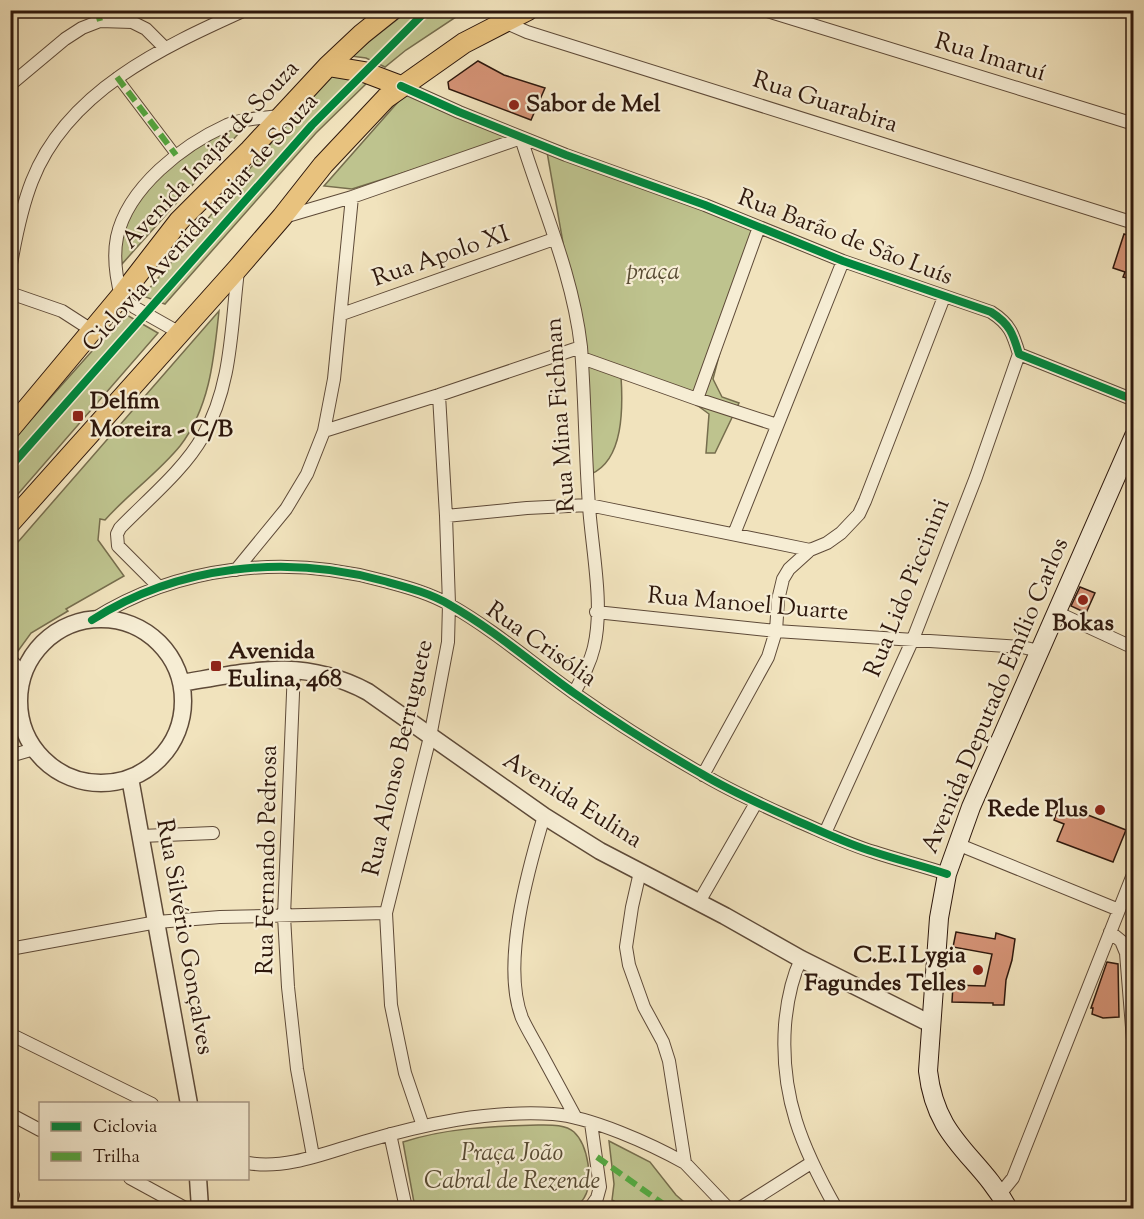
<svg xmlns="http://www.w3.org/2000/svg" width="1144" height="1219" font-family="'Sorts Mill Goudy',serif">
<rect width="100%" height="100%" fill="#f1e3bd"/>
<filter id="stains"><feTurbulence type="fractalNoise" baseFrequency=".00333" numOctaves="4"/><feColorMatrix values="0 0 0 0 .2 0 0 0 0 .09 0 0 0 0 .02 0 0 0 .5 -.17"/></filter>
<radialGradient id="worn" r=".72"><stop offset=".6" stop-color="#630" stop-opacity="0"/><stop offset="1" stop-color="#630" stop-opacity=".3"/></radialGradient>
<path fill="#bec38e" stroke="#766d4d" stroke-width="1.5" d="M408,11H465L406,50L385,67L366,58L351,56Z
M334,72L372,78L316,133L165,304L143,296L320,85Z
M413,85L523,135L352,189L324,186Z
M247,124L122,264L118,241L136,198L206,135Z
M547,152L754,221L713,379L722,397L739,403L715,453H706L709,414L690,400L621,376C623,407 624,460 591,474L584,362Z
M219,311C214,358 210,407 180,446C158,473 128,494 105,520L100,519L98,540L124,576L66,609L68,611L31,633L18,651L11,635V550Z
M125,314L158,333L11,502V442Z
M538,1125C549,1125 565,1124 574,1132C588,1145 594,1182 584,1198C581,1204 575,1206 569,1208H415L403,1142C446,1128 493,1126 538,1125Z
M609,1141L650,1162L676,1195L691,1208H626L612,1200L614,1184Z"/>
<path fill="#d59376" stroke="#2d170c" stroke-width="1.5" d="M478,61L504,75L545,88L531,120L449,89L448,82Z
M1124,234L1134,237V280L1123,277L1125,272L1113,268Z
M1080,587L1095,593L1086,613L1071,606Z
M1060,804L1126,830L1113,862L1057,841L1064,824L1054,820Z
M956,932L995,939L996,933L1015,939L1012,960L1006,980L1004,1005H993V1003L952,1002L953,985L985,986L992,954L953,947Z
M1107,962L1118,964L1119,1017L1103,1018L1092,1014L1093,1008H1091Z"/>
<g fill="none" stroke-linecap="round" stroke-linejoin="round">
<g stroke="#5e4a38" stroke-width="11">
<path id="pedestrian" d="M97,10L100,21
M117,77L176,155"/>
</g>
<g stroke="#5e4a38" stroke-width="14">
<path id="minor" d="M764,10L1134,124
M504,22L527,32L1134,223
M10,85L65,39L82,28L100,21L132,22L146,29L165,48
M401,86L459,112L566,155L705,205L843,261L991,312C1010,324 1013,334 1019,354L1134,400
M521,138C542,206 573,275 581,347C585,400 585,453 589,506C592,550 604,605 594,647C590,664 582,678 574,693
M284,217L352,197L521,138
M10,270C15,240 21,209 32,181C67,91 163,47 245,10
M10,293L62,311L93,331
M342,314L554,239
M180,333L134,307L121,296C116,277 113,257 117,237C128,187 183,145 227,125C244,118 264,118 281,116
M582,358L697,399L777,425
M697,399L759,227
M324,431L439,395L581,347
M446,516L527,508L589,505L810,550
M734,534L843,261
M236,570L286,509L307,474L324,431L334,379L352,197
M158,586L118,546L117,534L120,528C147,500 184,470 203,436C232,386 231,327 238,271
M596,612L776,631L1022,647L1039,651
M1056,612L1134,648
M92,620C178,565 286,554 384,581C406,587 430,593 450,605C494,630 533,664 574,693C615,722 658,749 702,774C732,792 764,806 795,820C821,831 847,844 874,852C898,860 923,866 947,874
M10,659L24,674
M294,669L284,916L288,987L297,1069L313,1156
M10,756L34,749
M703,775L768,657L776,631L778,600L783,579L789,569L810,550L827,543L841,533L859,514L865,501L944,297
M544,816C528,870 501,964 522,1018C526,1027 532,1037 537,1046C550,1070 563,1094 576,1118
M825,833L913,639L976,477L1019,354
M141,836L213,833
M957,844L1119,910
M640,872L632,907L626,947L629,965L644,1007L663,1042L669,1061L685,1163L728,1208
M699,902L756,803
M1110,932L1121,941L1126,953L1134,1052
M10,949L157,922L220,917L386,913
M801,959C791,980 787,1002 785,1025C780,1096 802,1148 836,1208
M10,1034L152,1104
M10,1114L40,1130
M423,1126L405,1073L391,1005L386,913L430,737L448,642L449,604L446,516L439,395
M390,1134L406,1208
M248,1163C286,1170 328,1152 363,1142C424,1124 489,1110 553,1114C591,1117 651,1144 685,1163
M130,1178L185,1208
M10,1193L13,1195
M1000,1194L1013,1178L1134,872
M590,1208L597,1198L600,1187L591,1123
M740,1208L811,1163"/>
</g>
<g stroke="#5e4a38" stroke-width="19">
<path id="tertiary" d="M19 701a82 82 0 1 1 164 0a82 82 0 1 1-164 0Z
M182,683C252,671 302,657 368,692L544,816L600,851L725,916L801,959L931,1024
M130,778L189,1104
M198,1178L200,1208"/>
</g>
<g stroke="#2d170c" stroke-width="20">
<path id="secondary" d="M1008,1208C978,1154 936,1141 928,1071L939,918L947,874L971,807L1134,436"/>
</g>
<g stroke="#2d170c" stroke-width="22">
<path id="primary" d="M328,66L364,72L401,86
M10,429L121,296L179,221L250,150L328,66L362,34L392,10
M10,523L238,268L282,217L323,165L386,98L464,43L528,10"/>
</g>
<use href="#pedestrian" stroke="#f6edd4" stroke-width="9"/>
<use href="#minor" stroke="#f6edd4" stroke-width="12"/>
<use href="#tertiary" stroke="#f6edd4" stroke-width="16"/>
<use href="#secondary" stroke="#f6edd4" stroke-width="18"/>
<use href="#primary" stroke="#e8c27e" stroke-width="20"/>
<path stroke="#54a941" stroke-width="6" stroke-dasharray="12 6" stroke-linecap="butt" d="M97,10L100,21
M117,77L176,155
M597,1157L669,1208"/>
<g stroke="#f6edd4" stroke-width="11">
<path id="cycleway" d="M401,86L459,112L566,155L705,205L843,261L991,312C1010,324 1013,334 1019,354L1134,400
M10,467L312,125L427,10
M92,620C178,565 286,554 384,581C406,587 430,593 450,605C494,630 533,664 574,693C615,722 658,749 702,774C732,792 764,806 795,820C821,831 847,844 874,852C898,860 923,866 947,874"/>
</g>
<use href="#cycleway" stroke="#00873e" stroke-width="8"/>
</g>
<g fill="#8f2418" stroke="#f6edd4" stroke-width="2">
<circle cx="514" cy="105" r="6"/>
<rect x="72" y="410" width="12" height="12" rx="3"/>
<circle cx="1083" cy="600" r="6"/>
<rect x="210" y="660" width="12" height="12" rx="3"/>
<circle cx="1100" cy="810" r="6"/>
<circle cx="978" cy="970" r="6"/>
</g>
<g text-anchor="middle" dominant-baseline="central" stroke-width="4.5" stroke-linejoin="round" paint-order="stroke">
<g font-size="24" fill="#2d170c" stroke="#f6edd4">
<text transform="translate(990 58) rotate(17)">Rua Imaruí</text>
<text transform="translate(825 103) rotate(18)">Rua Guarabira</text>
<text transform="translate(211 155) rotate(-47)">Avenida Inajar de Souza</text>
<text transform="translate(201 223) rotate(-48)">Ciclovia Avenida Inajar de Souza</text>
<text transform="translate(845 238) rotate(21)">Rua Barão de São Luís</text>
<text transform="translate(441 257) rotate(-19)">Rua Apolo XI</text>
<text transform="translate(561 415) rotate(-94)">Rua Mina Fichman</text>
<text transform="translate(908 588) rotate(-68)">Rua Lido Piccinini</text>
<text transform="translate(748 605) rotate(5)">Rua Manoel Duarte</text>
<text transform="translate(541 645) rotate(35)">Rua Crisólia</text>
<text transform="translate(996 696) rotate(-67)">Avenida Deputado Emílio Carlos</text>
<text transform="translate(399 758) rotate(-77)">Rua Alonso Berruguete</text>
<text transform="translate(572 801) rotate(32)">Avenida Eulina</text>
<text transform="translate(268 860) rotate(-89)">Rua Fernando Pedrosa</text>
<text transform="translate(184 937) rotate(80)">Rua Silvério Gonçalves</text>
</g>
<g font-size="24" font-weight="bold" fill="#2d170c" stroke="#f6edd4" text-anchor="start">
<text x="526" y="105">Sabor de Mel</text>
<text x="90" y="402">Delfim<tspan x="90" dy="28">Moreira - C/B</tspan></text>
<text x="1083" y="624" text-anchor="middle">Bokas</text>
<text x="228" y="652">Avenida<tspan x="228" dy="28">Eulina, 468</tspan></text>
<text x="1088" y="810" text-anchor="end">Rede Plus</text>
<text x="966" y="956" text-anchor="end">C.E.I Lygia<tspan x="966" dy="28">Fagundes Telles</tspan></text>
</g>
<g font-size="24" font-style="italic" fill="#584b33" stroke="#f6edd4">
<text x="653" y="273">praça</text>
<text x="512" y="1154">Praça João<tspan x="512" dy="28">Cabral de Rezende</tspan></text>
</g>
</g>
<rect width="1144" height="1219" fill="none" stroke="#f1e3bd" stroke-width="36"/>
<rect x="12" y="12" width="1120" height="1195" fill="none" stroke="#2d170c" stroke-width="3"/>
<rect x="18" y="18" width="1108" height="1183" fill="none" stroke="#2d170c" stroke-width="1.5"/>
<rect x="39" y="1102" width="210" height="78" fill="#f6edd4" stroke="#a69784" stroke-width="1.5"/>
<rect x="51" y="1122" width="30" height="9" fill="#00873e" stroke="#a69784" stroke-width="1.5"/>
<text x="93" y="1132" font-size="18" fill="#2d170c">Ciclovia</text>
<rect x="51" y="1152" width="30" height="9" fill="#54a941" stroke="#a69784" stroke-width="1.5"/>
<text x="93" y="1162" font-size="18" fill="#2d170c">Trilha</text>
<rect width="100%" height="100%" filter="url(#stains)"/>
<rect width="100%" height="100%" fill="url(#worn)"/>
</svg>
